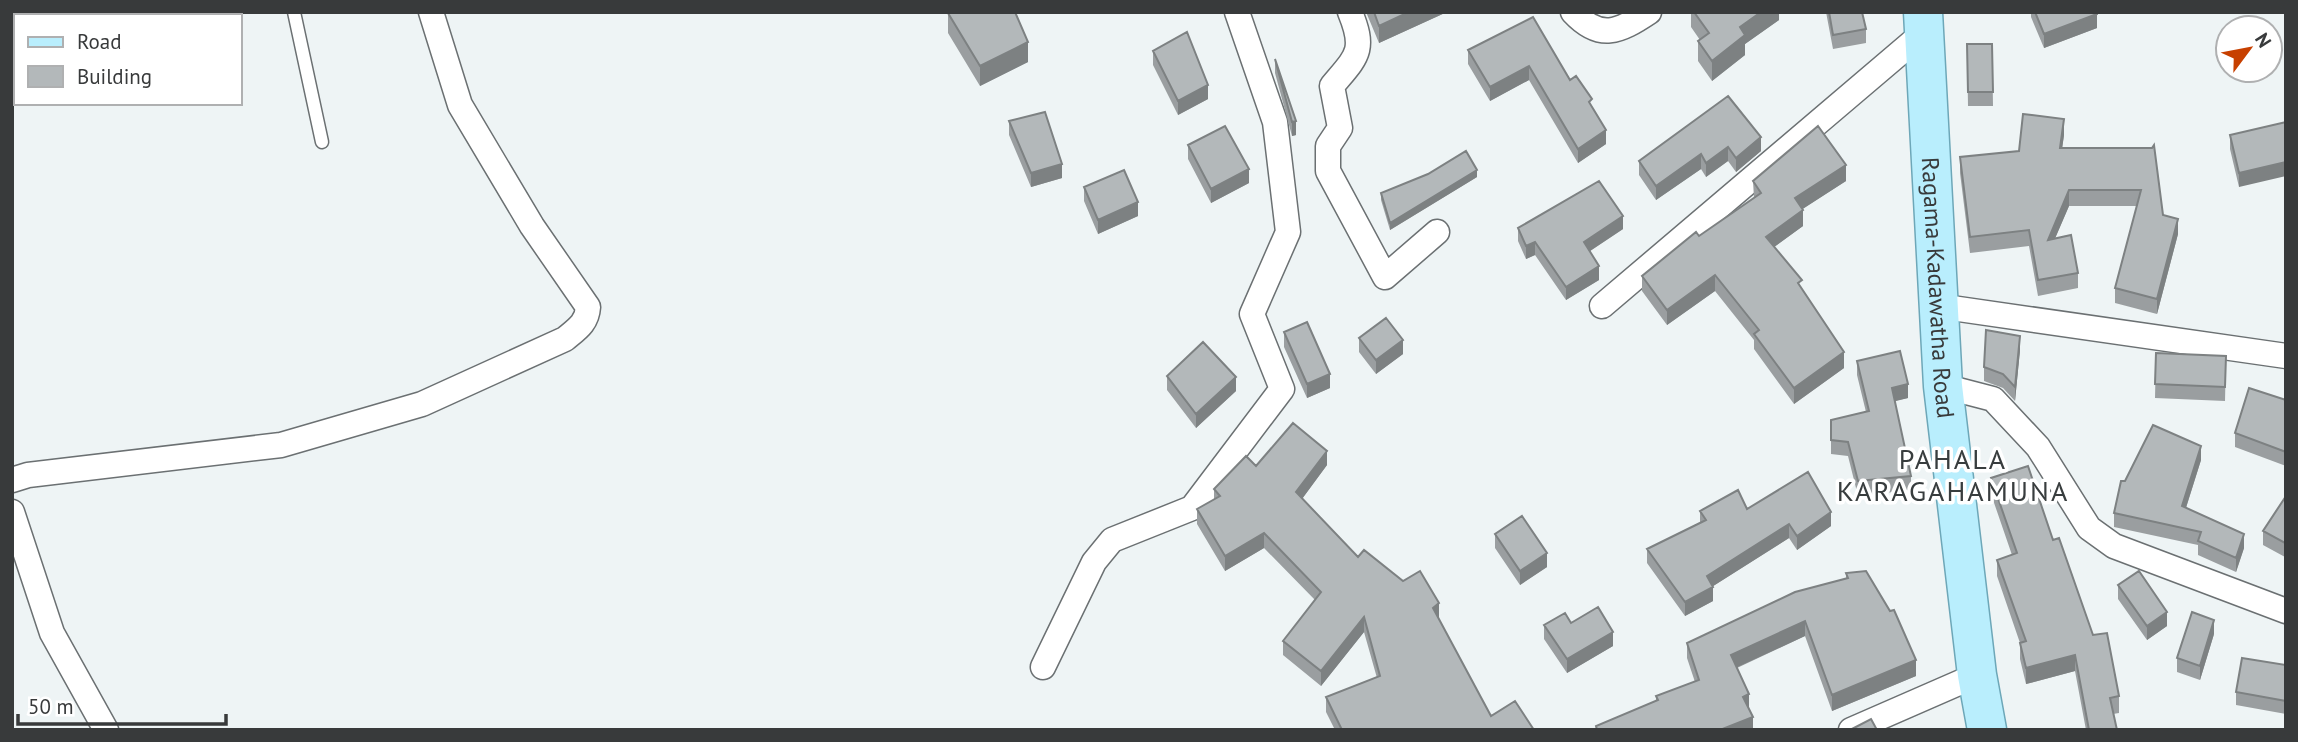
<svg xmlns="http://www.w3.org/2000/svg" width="2298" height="742" font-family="'PT Sans',sans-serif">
<rect width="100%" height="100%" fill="#eef4f5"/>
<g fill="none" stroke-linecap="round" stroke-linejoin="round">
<g stroke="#6b7072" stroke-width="15">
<path id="service" d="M294,12L322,142"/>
</g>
<g stroke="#6b7072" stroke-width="27">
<path id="minor" d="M1350,12C1366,51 1357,56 1332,86L1340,128L1328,146V171L1385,277L1437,232
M1573,12C1600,41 1619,32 1649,12
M1602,306L1922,34
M1938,306L2286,356
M1943,386L1993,399L2038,447L2089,528L2114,546L2286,611
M12,480L28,475L281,445L422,404L565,339C577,329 587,323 588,307L532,226L460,105L431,12
M12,512L52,633L106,730
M1043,667L1094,562L1112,540L1192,508L1282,389L1252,314L1288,232L1275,122L1237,12
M1851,730L1977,675"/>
</g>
<g stroke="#6da7b8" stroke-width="41">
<g id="primary">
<path id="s1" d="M1923,12L1943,386L1977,675L1987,730"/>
</g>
</g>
<use href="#service" stroke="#fff" stroke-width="12"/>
<use href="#minor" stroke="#fff" stroke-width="24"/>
<use href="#primary" stroke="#b9eefd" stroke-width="38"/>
</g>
<path fill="#9a9ea0" d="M1366,12H1447L1379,43Z
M1691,12H1779V20L1745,44V55L1712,81L1698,61V41L1700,40L1691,27Z
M1826,12H1862L1866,29V43L1833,49Z
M2031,12H2097V28L2044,48L2031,17Z
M948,13L1028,62L980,86L948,33Z
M1533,17L1570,80L1592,108L1606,144L1578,163L1529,80L1490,101L1468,64V50Z
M1967,44H1992L1993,106H1968Z
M1153,51L1208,99L1178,115L1153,65Z
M1275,59L1296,135L1292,136L1275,73Z
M1728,96L1761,151L1736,172L1728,161L1706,177L1701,169L1656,200L1639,175V161Z
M1009,121L1062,178L1031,187L1009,135Z
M2286,122L2239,187L2230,149V135Z
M2064,135L2062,148H2152L2163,215L2178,234L2157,314L2115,303V288L2137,206H2069L2055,238L2078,273V288L2038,296L2029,246L1970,253L1960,173V157L2019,151Z
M1188,145L1249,183L1211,203L1188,159Z
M1477,177L1390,230L1381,200V193Z
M1753,181H1846L1802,209L1803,226L1774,247L1802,289L1844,368L1794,404L1754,349V340L1715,291L1667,325L1642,291V276L1754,198Z
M1084,187L1138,216L1098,234L1084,201Z
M1518,228L1623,229L1590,251L1599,280L1566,300L1535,255L1526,259L1518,241Z
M1284,332L1330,388L1307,398L1284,347Z
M1359,338L1403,354L1376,374L1359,352Z
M2020,350L2015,401L2003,388L1984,381V367Z
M2156,353L2226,356L2225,401L2155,398Z
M1857,361L1908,398L1894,401L1911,476V490L1858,496L1848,456L1831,454V420L1866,412L1857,375Z
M1167,376L1236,391L1196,428L1167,390Z
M2286,400V466L2235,447V433Z
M2201,460L2186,508L2244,548L2236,572L2198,555V545L2114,527V513L2125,481Z
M1327,465L1302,499L1358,557L1439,618L1438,619L1491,716L1534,730H1335L1326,712V697L1377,678L1364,632L1321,686L1283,655V641L1315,600L1264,548L1225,571L1197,524V509L1214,500V489L1256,466Z
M1991,478L2053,540L2119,696V713L2113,714L2117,730H2086L2075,671L2026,684L2020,659V643L1997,576V560L2012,555L1991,494Z
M2286,496L2285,557L2263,545V531Z
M1747,509L1831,526L1797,550L1789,538L1713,586V601L1685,616L1647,563V549L1700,523V511Z
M1495,534L1547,567L1520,585L1495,548Z
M1846,573L1916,676L1832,711L1805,636L1737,668L1749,709L1753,730H1596V726L1656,701V696L1695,682L1687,658V643L1846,578Z
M2118,585L2167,626L2147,640L2118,599Z
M1571,623L1613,646L1567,673L1544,639V625Z
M2214,634L2200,680L2177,672V658Z
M2286,665V714L2236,705V692Z"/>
<path fill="#7d8182" d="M1409,12H1447L1379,43V26Z
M1761,12H1779V20L1745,44V55L1712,81V61L1740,27Z
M2097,14V28L2044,48V34Z
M1028,42V62L980,86V66Z
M1529,66V80L1490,101V87Z
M1208,85V99L1178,115V101Z
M2064,119V135L2060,164V148Z
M1296,121V135L1292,136V122Z
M1606,130V144L1578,163V149Z
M1761,137V151L1736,172V158Z
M1728,147V161L1706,177V163Z
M1701,154V169L1656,200V186Z
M2286,162V176L2239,187V173Z
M1062,164V178L1031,187V173Z
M1846,165V181L1795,214V198Z
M1249,169V183L1211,203V189Z
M1477,170V177L1390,230V223Z
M2069,190V206L2048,255V240Z
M1138,202V216L1098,234V220Z
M1803,210V226L1766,253V237Z
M1623,216V229L1584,255V242Z
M2178,219V234L2157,314V299Z
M1535,242V255L1526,259V246Z
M1599,266V280L1566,300V287Z
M1715,275V291L1667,325V310Z
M2020,336V350L2015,401V387Z
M1403,340V354L1376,374V360Z
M1844,352V368L1794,404V388Z
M1330,374V388L1307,398V384Z
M1236,377V391L1196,428V414Z
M1908,384V398L1892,402V388Z
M2201,446V460L2182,520V506Z
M1327,451V465L1296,507V492Z
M1831,512V526L1797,550V536Z
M1789,524V538L1707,590V576Z
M1264,533V548L1225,571V556Z
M2244,534V548L2236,572V558Z
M1547,553V567L1520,585V571Z
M1713,587V601L1685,616V602Z
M1439,603V618L1433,622V608Z
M2167,612V626L2147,640V626Z
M1364,617V632L1321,686V671Z
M2214,620V634L2200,680V666Z
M1805,621V636L1731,670V655Z
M1613,632V646L1567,673V659Z
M2075,655V671L2026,684V668Z
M1916,660V676L1832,711V695Z
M1749,694V709L1743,697Z
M1753,717V730H1720Z"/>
<path fill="#b3b8ba" stroke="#7d8182" stroke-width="2" d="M951,12H1015L1028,42L980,66L948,13Z
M1374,12H1409L1379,26Z
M1694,12H1761L1740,27L1745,35L1712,61L1698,41L1709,33Z
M1829,12H1862L1866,29L1833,35Z
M2035,12H2097V14L2044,34Z
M1533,17L1570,80L1576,76L1592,99L1589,102L1606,130L1578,149L1529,66L1490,87L1468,50Z
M1187,32L1208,85L1178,101L1153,51Z
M1967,44H1992L1993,92H1968Z
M1275,59L1296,121L1292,122Z
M1728,96L1761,137L1736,158L1728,147L1706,163L1701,154L1656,186L1639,161Z
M1045,112L1062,164L1031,173L1009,121Z
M2023,114L2064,119L2060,148H2152L2154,145L2163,215L2178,219L2157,299L2115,288L2141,190H2069L2048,240L2071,235L2078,273L2038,280L2029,230L1970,237L1960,157L2019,151Z
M2286,122V162L2239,173L2230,135Z
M1225,126L1249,169L1211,189L1188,145Z
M1818,126L1846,165L1795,198L1803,210L1766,237L1802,280L1798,283L1844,352L1794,388L1754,334L1759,330L1715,275L1667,310L1642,276L1696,232L1699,236L1761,193L1753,181Z
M1466,151L1477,170L1390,223L1381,193L1428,174Z
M1124,170L1138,202L1098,220L1084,187Z
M1599,181L1623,216L1584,242L1599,266L1566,287L1535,242L1526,246L1518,228Z
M1386,318L1403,340L1376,360L1359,338Z
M1307,322L1330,374L1307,384L1284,332Z
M1986,330L2020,336L2015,387L2003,374L1984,367Z
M1203,342L1236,377L1196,414L1167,376Z
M1900,351L1908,384L1892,388L1911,476L1858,481L1848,442L1831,440V420L1869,411L1857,361Z
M2156,353L2226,356L2225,387L2155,384Z
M2249,388L2286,400V452L2235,433Z
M1293,423L1327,451L1296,492L1358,557L1364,550L1403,581L1420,571L1439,603L1433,608L1491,716L1515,701L1534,730H1342L1326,697L1380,676L1364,617L1321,671L1283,641L1321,592L1264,533L1225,556L1197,509L1220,496L1214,489L1246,456L1256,466Z
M2153,425L2201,446L2182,506L2244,534L2236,558L2198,541L2201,532L2114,513L2121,481H2125Z
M2028,466L2053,540L2059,538L2093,635L2107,633L2119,696L2110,698L2117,730H2089L2075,655L2026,668L2020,643L2026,641L1997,560L2017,553L1991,478Z
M1808,472L1831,512L1797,536L1789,524L1707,576L1713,587L1685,602L1647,549L1706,520L1700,511L1738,490L1747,509Z
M2286,496V542L2285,543L2263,531Z
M1522,516L1547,553L1520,571L1495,534Z
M1866,571L1890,611L1894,610L1916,660L1832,695L1805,621L1731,655L1749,694L1743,697L1753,717L1720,730H1597L1596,726L1658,700L1656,696L1699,680L1687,643L1795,592L1848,578L1846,573Z
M2139,571L2167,612L2147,626L2118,585Z
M1598,607L1613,632L1567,659L1544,625L1565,613L1571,623Z
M2192,612L2214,620L2200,666L2177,658Z
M2242,658L2286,665V701L2236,692Z
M1871,719L1877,730H1850Z"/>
<g text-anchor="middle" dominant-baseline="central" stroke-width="7" stroke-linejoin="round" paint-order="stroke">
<g font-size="24" fill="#383a3b" stroke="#fff">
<text stroke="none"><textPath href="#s1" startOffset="276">Ragama-Kadawatha Road</textPath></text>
</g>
<g font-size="28" letter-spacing="2" fill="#383d3e" stroke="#fff">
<text x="1953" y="458">PAHALA<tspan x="1953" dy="32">KARAGAHAMUNA</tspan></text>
</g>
</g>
<rect width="2298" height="742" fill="none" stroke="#383a3b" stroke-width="28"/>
<rect x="14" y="14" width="228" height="91" fill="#ffffff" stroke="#afb0b1" stroke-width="2"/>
<rect x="28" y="37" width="35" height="10" fill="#b9eefd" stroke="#afb0b1" stroke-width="2"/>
<text x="77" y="49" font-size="21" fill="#383a3b">Road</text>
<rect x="28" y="66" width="35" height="21" fill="#b3b8ba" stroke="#afb0b1" stroke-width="2"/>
<text x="77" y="84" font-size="21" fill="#383a3b">Building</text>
<g transform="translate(2249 49) rotate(58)"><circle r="33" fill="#ffffff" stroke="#afb0b1" stroke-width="2"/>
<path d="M0-5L12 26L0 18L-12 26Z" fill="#c74000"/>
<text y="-10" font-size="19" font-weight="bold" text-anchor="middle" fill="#383a3b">N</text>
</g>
<path d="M18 714v10h208v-10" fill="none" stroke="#383a3b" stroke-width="3.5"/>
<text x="28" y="714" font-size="21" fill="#383a3b" stroke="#ffffff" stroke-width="5" paint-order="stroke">50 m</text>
</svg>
